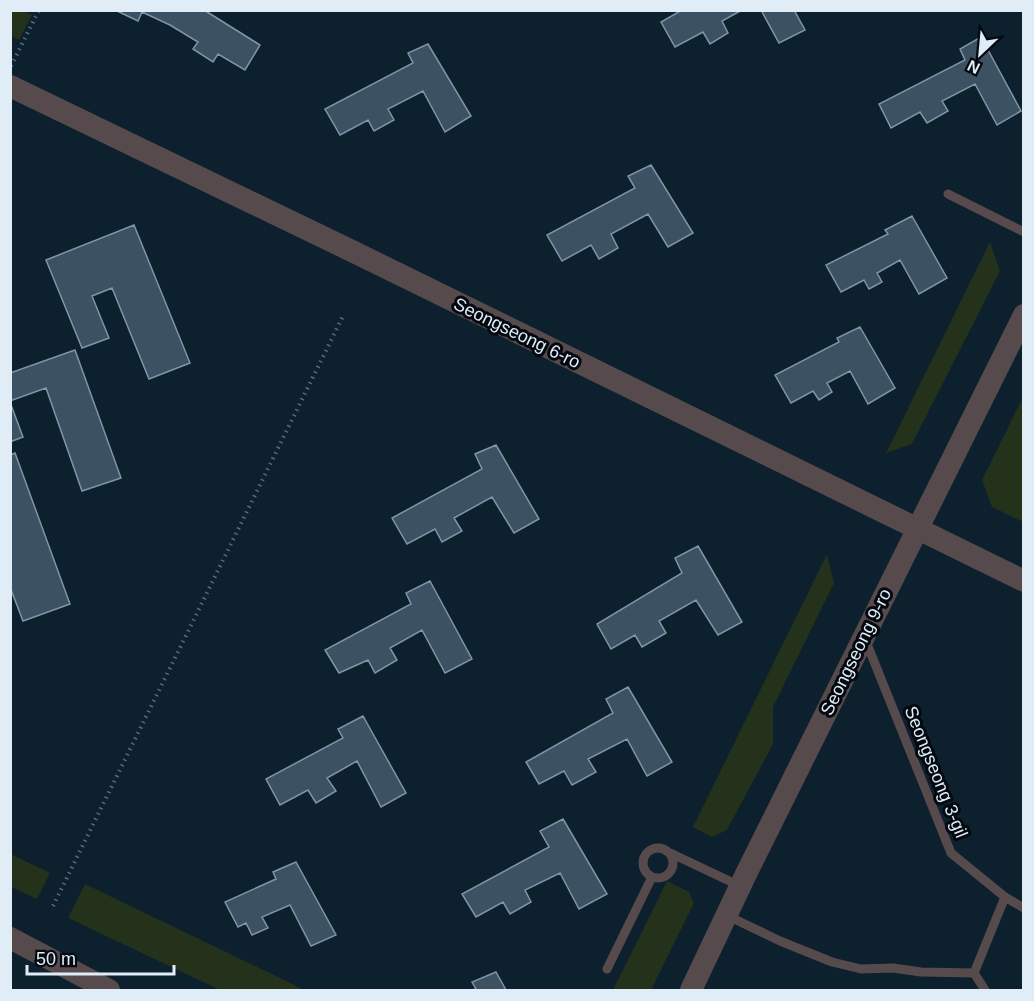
<svg xmlns="http://www.w3.org/2000/svg" width="1034" height="1001" font-family="Arial,sans-serif">
<rect width="100%" height="100%" fill="#0c202e"/>
<path fill="#24311b" d="M10,11H23L32,15L19,40L11,36Z
M990,242L1000,271L912,444L886,453Z
M1023,397V522L992,507L982,480Z
M827,554L834,583L773,707V744L727,830L712,837L693,827Z
M11,854L50,873L37,899L11,887Z
M667,881L689,892L694,903L651,990H613Z
M85,884L305,990H220L68,918Z"/>
<path fill="#3c5162" stroke="#7f96a8" stroke-width="1.5" d="M204,10L260,45L245,70L218,54L213,62L193,49L198,42L170,25L142,12L138,21L117,11Z
M682,10H742L722,21L728,33L710,44L703,32L675,47L661,22Z
M761,10H794L805,30L779,43Z
M981,37L1021,111L997,125L975,84L942,101L948,111L927,123L920,112L891,128L879,104L965,60L960,49Z
M428,44L471,116L445,132L423,91L388,109L394,120L374,131L368,120L340,135L325,109L413,63L408,53Z
M651,165L693,233L668,247L648,214L611,234L618,248L599,259L591,245L562,261L547,235L635,188L628,176Z
M912,216L947,278L919,294L900,260L877,273L882,282L869,289L864,280L841,292L826,265L888,234L885,230Z
M134,225L190,363L149,379L112,288L92,296L109,338L82,348L46,260Z
M860,327L895,388L868,404L850,371L827,383L832,392L819,400L813,391L791,403L775,375L839,342L837,338Z
M75,350L121,478L82,491L46,388L10,401V373Z
M10,402L23,437L10,442Z
M496,445L539,519L514,533L492,497L454,518L462,531L442,542L435,529L407,544L392,518L482,469L475,454Z
M15,453L70,604L23,621L10,587V455Z
M698,546L742,622L718,635L696,600L659,621L666,633L642,647L635,635L611,649L597,624L682,573L675,558Z
M430,581L472,659L445,673L422,630L390,648L397,660L375,673L368,660L339,673L325,650L411,604L406,593Z
M628,687L672,762L647,776L627,739L588,759L596,772L572,785L564,771L539,784L526,762L613,713L606,699Z
M363,716L406,793L381,807L357,761L327,778L336,791L316,803L308,790L280,805L266,779L343,738L338,729Z
M563,819L607,894L579,909L560,873L525,890L531,902L510,914L503,902L476,917L462,894L549,847L540,831Z
M296,862L336,935L311,946L290,905L262,917L268,928L252,935L246,923L238,927L225,902L276,879L273,872Z
M496,972L506,990H472L476,989L472,982Z"/>
<g fill="none" stroke-linecap="round" stroke-linejoin="round">
<path stroke="#586a76" stroke-width="4" stroke-dasharray="1.5 4.5" stroke-linecap="butt" d="M11,66L39,10
M53,906L344,314"/>
<path stroke="#574a4c" stroke-width="9" d="M948,194L1024,232
M865,639L951,853L1005,897L1024,908
M643 863a15 15 0 1 1 30 0a15 15 0 1 1-30 0Z
M666,851L740,886
M726,915L780,941L832,962L861,969L893,968L921,972L974,973L985,990
M607,969L652,877
M974,973L1005,897"/>
<path stroke="#574a4c" stroke-width="22" d="M10,86L354,252L1024,581
M10,938L109,990
M691,990L746,874L1024,315"/>
</g>
<g text-anchor="middle" dominant-baseline="central" stroke-width="6" stroke-linejoin="round" paint-order="stroke">
<g font-size="18" fill="#e0edf7" stroke="#03090f">
<text transform="translate(517 333) rotate(26)">Seongseong 6-ro</text>
<text transform="translate(856 652) rotate(-64)">Seongseong 9-ro</text>
<text transform="translate(936 772) rotate(68)">Seongseong 3-gil</text>
</g>
</g>
<rect width="1034" height="1001" fill="none" stroke="#e0edf7" stroke-width="24"/>
<g transform="translate(980 54) rotate(206)" stroke="#03090f" stroke-width="4.5" paint-order="stroke">
<path d="M0-4.5L10 22L0 15L-10 22Z" fill="#e0edf7"/>
<text y="-9" font-size="16" font-weight="bold" text-anchor="middle" fill="#e0edf7">N</text>
</g>
<path d="M27 965v9h147v-9" fill="none" stroke="#e0edf7" stroke-width="3"/>
<text x="36" y="965" font-size="18" fill="#e0edf7" stroke="#03090f" stroke-width="4.5" paint-order="stroke">50 m</text>
</svg>
